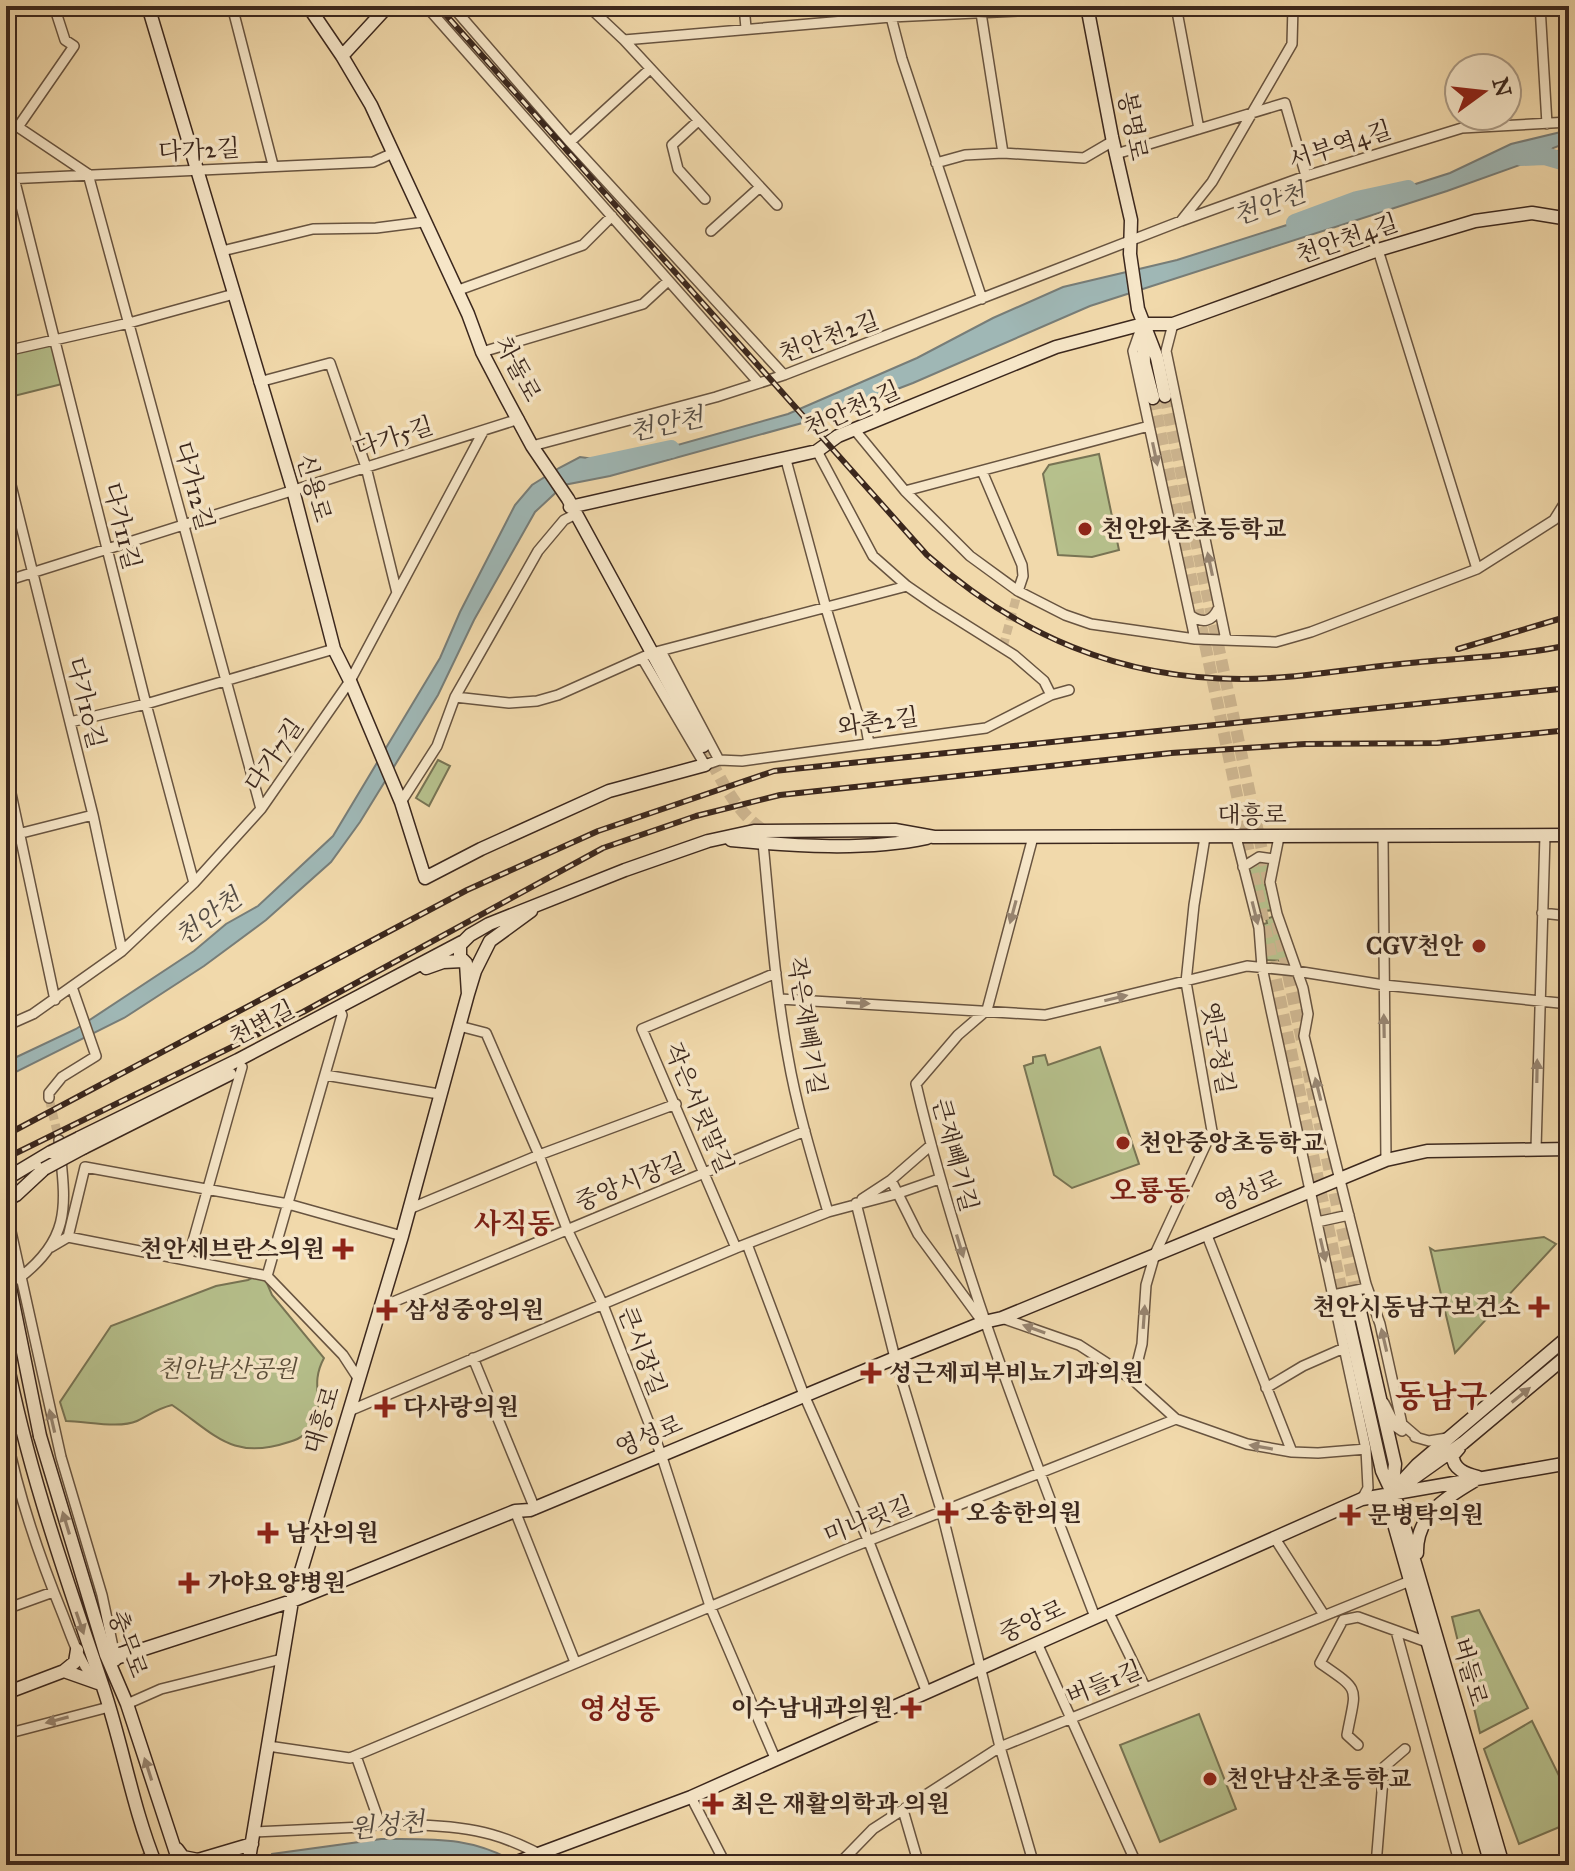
<svg xmlns="http://www.w3.org/2000/svg" width="1575" height="1871" font-family="'IM FELL Great Primer','Noto Serif KR',serif">
<rect width="100%" height="100%" fill="#f1d9ab"/>
<filter id="stains"><feTurbulence type="fractalNoise" baseFrequency=".0025" numOctaves="4"/><feColorMatrix values="0 0 0 0 .2 0 0 0 0 .09 0 0 0 0 .02 0 0 0 .5 -.17"/></filter>
<radialGradient id="worn" r=".72"><stop offset=".6" stop-color="#630" stop-opacity="0"/><stop offset="1" stop-color="#630" stop-opacity=".3"/></radialGradient>
<path fill="#b6c08c" stroke="#787454" stroke-width="2" d="M46,344L53,348L62,384L6,398V354Z
M1099,454L1119,550L1092,557L1058,555L1043,474L1049,465Z
M438,760L450,766L429,806L416,798Z
M1271,860L1265,884L1273,910L1257,912L1248,867L1253,862Z
M1275,916L1288,958L1287,961L1267,960L1265,957L1260,925L1267,923L1266,919Z
M1100,1047L1139,1164L1072,1188L1054,1175L1024,1066L1033,1063V1057L1045,1055L1048,1065Z
M1544,1237L1556,1244L1455,1353L1430,1248L1435,1251Z
M258,1275L266,1281L272,1295L324,1358C310,1384 323,1398 316,1418C313,1430 301,1439 289,1442C232,1461 216,1435 172,1405C156,1409 150,1415 137,1421C119,1429 86,1421 66,1421L60,1402L111,1326L216,1286L248,1280Z
M1479,1610L1528,1708L1480,1733L1452,1617Z
M1199,1714L1236,1809L1160,1842L1120,1745Z
M1532,1721L1569,1796V1823L1519,1844L1484,1749Z"/>
<path fill="#9fb7b5" stroke="#777d78" stroke-width="2" d="M1569,130V142L1553,148L1545,156L1447,191L1090,306L913,383L824,417L610,476L564,485L535,512L474,620L438,695L360,822L331,862L266,920L204,966L124,1018L6,1077V1062L76,1029L194,951L226,924L258,906L333,836L440,658L460,612L515,505L532,485L559,468L580,457L617,462L788,414L917,358L993,318L1063,287L1177,260L1450,173L1511,144Z
M381,1839C433,1839 474,1836 520,1865H483L475,1861L440,1860L357,1865H268L272,1854Z"/>
<g fill="none" stroke-linecap="round" stroke-linejoin="round">
<path stroke="#777d78" stroke-width="3" d="M1546,154L1569,149"/>
<path stroke="#9fb7b5" stroke-width="18" d="M1521,157L1545,156L1569,163
M1295,223L1357,200L1408,189
M591,466L671,449"/>
<path stroke="#cdb58f" stroke-width="9" stroke-dasharray="9 4.5" stroke-linecap="butt" d="M1003,647L1018,591
M49,1098L59,1140"/>
<path stroke="#cdb58f" stroke-width="12" stroke-dasharray="12 6" stroke-linecap="butt" d="M1165,396L1270,888
M1153,398L1344,1302
M703,746C718,773 735,812 762,829C769,834 777,835 786,837
M1277,922L1303,1045
M1308,1070L1357,1298"/>
<g stroke="#685440" stroke-width="12">
<path id="street" d="M54,6L65,40L74,46L18,127L88,174L261,809
M232,6L273,165
M426,6L759,383
M452,6L570,142L784,375
M588,6L624,40L777,205
M744,6L746,28
M891,6V17L902,59L982,299
M1176,6L1199,129
M1540,6L1547,124
M981,13L1003,153
M624,40L891,17L1121,6
M698,121L672,145L678,169L705,199
M570,142L650,69
M1116,154L1285,103L1306,176
M936,163L965,155L1003,153L1084,158L1113,141
M14,178L146,704L194,883
M6,179L373,162L393,153
M1181,221L1212,182L1292,44L1293,6
M711,231L760,187
M222,251L313,229L376,228L423,222
M456,291L583,245L612,216
M1173,324L1166,351L1226,640
M1140,331L1133,351L1195,639
M6,351L129,323L234,294
M482,352L643,304L668,281
M259,382L330,363L366,467L397,593
M854,429L905,491L1149,426
M532,446L716,397L784,375L1181,221L1306,176L1462,128L1569,122
M817,451L873,556L907,586L936,606L1014,655L1044,681L1051,695
M786,460L826,608L857,712L865,721L869,744
M6,465L93,815L122,951
M982,471L1022,565L1023,576L1018,591L1065,615L1091,624L1195,639L1276,642L1311,632L1477,569L1378,250
M905,491L970,556L1018,591
M1477,569L1554,520L1569,496
M6,581L519,419
M1190,615C1202,624 1212,622 1218,609
M661,651L719,760
M642,658L705,765L719,760L742,761L986,728L1051,695L1069,690
M455,697L509,703L537,701L558,695L652,653L907,586
M70,722L146,704L334,649
M6,770L55,1000
M401,802L437,746L455,697L538,551L564,520L576,514
M6,837L93,815
M1033,837L987,1010L958,1035L916,1084C959,1268 1028,1442 1095,1617
M1236,837L1259,928L1262,967L1271,1010L1366,1449L1368,1488L1362,1499
M1279,837L1270,882L1277,914L1303,988L1308,1014L1304,1036L1366,1284L1380,1324L1402,1424L1417,1437
M1383,837L1386,1160
M763,843C770,914 775,987 788,1057C797,1109 813,1161 828,1212
M1243,867L1259,857L1274,859
M1542,913L1569,916
M780,999L1045,1015L1247,966L1296,971L1384,985L1569,1004
M6,1026L33,1014L122,951L194,883L261,809L350,681L484,430
M459,1026L486,1033L539,1155L567,1229L603,1305L661,1454L710,1606L775,1758
M325,1075L439,1094
M49,1098V1093L62,1077L96,1056L72,987
M1536,1149L1545,835
M891,1180L918,1234L979,1317
M862,1199L891,1180L930,1146
M856,1203L895,1358L942,1513L1000,1747L1034,1865
M6,1209L61,1457L102,1595L116,1661
M409,1209L539,1155L676,1104
M1317,1222L1349,1215
M1206,1233L1292,1452
M68,1237L267,1276L343,1355L358,1378
M747,1244L804,1395L869,1542L927,1693
M51,1247L68,1237L85,1167L288,1204L402,1236
M736,1248L642,1029L776,973
M188,1259L242,1067
M267,1276L342,1015L339,1008
M18,1279C74,1237 65,1202 59,1140
M1333,1295L1367,1288
M381,1307L805,1131
M1002,1318L1079,1345L1133,1380L1176,1419L1247,1444L1292,1452L1318,1453L1366,1449
M473,1358L535,1509
M1133,1380L1142,1344L1146,1285L1155,1254L1212,1131L1186,982L1194,905L1205,837
M1266,1388L1303,1366L1344,1348
M1384,1403L1396,1427L1402,1431
M349,1411L736,1248L828,1212L896,1194L939,1179
M6,1433C18,1495 39,1556 63,1615C72,1638 79,1661 95,1681
M1415,1437L1429,1441L1447,1438
M515,1511L575,1662
M1274,1537L1324,1615
M6,1609L53,1592
M1108,1611L1145,1687
M1396,1631L1460,1865
M1037,1643L1137,1865
M127,1704L161,1689L282,1659
M6,1734L109,1707
M1358,1745L1347,1735C1356,1686 1362,1692 1320,1663L1343,1620L1358,1617L1427,1642
M268,1746L350,1758L845,1550L1176,1419
M356,1756L380,1824
M691,1797L726,1865
M903,1810L919,1865
M254,1832L363,1827C382,1823 400,1824 419,1825C477,1827 508,1835 559,1865
M6,1861L32,1865
M123,1865L153,1857
M838,1865L873,1829L1000,1747L1410,1581
M1376,1865L1384,1767L1405,1749"/>
</g>
<g stroke="#3b271d" stroke-width="15">
<path id="secondary" d="M148,6L293,490L334,649L350,681L401,802L425,878L481,849L609,791L705,765
M308,6L342,56L371,105L468,314L482,352L505,396L532,446L568,499L703,746
M1087,6L1112,137L1131,220L1130,254L1138,309L1157,358L1165,396
M342,56L388,6
M1143,335L1144,363L1153,398
M570,507L817,451L838,436L1056,347L1143,324H1173L1378,250L1475,221L1532,213L1569,219
M731,840C793,846 866,851 927,838
M426,968L443,962L463,961
M468,994L466,963L460,957V945L470,935L489,924L625,870L708,841L754,831L895,830L934,837L1569,835
M79,1138L238,1060L462,942
M83,1148L230,1074
M6,1179L51,1152
M6,1200L16,1195L44,1169
M1357,1298L1395,1464L1390,1510L1491,1865
M1344,1302L1382,1471L1398,1505L1503,1865
M6,1357C28,1472 67,1580 104,1690C123,1747 133,1809 156,1865
M40,1436L106,1655L127,1704L180,1865
M1459,1448L1453,1455C1452,1469 1466,1474 1478,1477
M1411,1480L1463,1443L1569,1354
M1392,1492L1417,1465L1569,1336
M1417,1553C1416,1516 1445,1498 1474,1481
M116,1658L292,1601L515,1511L530,1510L895,1358L984,1322L1002,1318L1386,1160L1427,1151L1569,1149
M64,1671L98,1683
M6,1693L64,1671L75,1662L77,1650
M177,1849L183,1857L198,1860L252,1844
M248,1865L292,1601L402,1236L468,994L475,971L490,941L531,911
M509,1865L691,1797L1362,1499L1569,1463"/>
</g>
<use href="#street" stroke="#f6e6c8" stroke-width="9"/>
<use href="#secondary" stroke="#f6e6c8" stroke-width="12"/>
<g stroke="#3b271d" stroke-width="6">
<path id="rail" d="M438,6L927,555C1018,635 1119,679 1242,679C1293,679 1348,669 1400,664C1455,658 1514,657 1569,645
M1458,649L1569,616
M6,1135L467,890L598,831L774,771L1569,688
M6,1158L303,1012L603,848L696,816L780,795L1171,753L1305,744L1437,743L1569,730"/>
</g>
<use href="#rail" stroke="#f6e6c8" stroke-width="3" stroke-dasharray="9" stroke-linecap="butt"/>
<g stroke="#3b271d" stroke-width="15" stroke-linecap="butt">
<path id="secondary-bridge" d="M51,1152L79,1138
M44,1169L83,1148
M6,1268L40,1436"/>
</g>
<use href="#secondary-bridge" stroke="#f6e6c8" stroke-width="12"/>
</g>
<defs><path id="oneway-solid" d="M-6-.8H1V-3.2L6.5 0L1 3.2V.8H-6Z" transform="scale(2)"/></defs>
<g fill="#988672">
<use href="#oneway-solid" transform="translate(1155 454) rotate(78)"/>
<use href="#oneway-solid" transform="translate(1210 564) rotate(-102)"/>
<use href="#oneway-solid" transform="translate(1013 912) rotate(105)"/>
<use href="#oneway-solid" transform="translate(1255 913) rotate(76)"/>
<use href="#oneway-solid" transform="translate(1116 998) rotate(-13)"/>
<use href="#oneway-solid" transform="translate(858 1003) rotate(3)"/>
<use href="#oneway-solid" transform="translate(1384 1026) rotate(-91)"/>
<use href="#oneway-solid" transform="translate(1537 1071) rotate(-89)"/>
<use href="#oneway-solid" transform="translate(1318 1089) rotate(-104)"/>
<use href="#oneway-solid" transform="translate(960 1246) rotate(73)"/>
<use href="#oneway-solid" transform="translate(1323 1250) rotate(77)"/>
<use href="#oneway-solid" transform="translate(1144 1317) rotate(-86)"/>
<use href="#oneway-solid" transform="translate(1034 1329) rotate(-160)"/>
<use href="#oneway-solid" transform="translate(1384 1340) rotate(-103)"/>
<use href="#oneway-solid" transform="translate(1521 1395) rotate(-39)"/>
<use href="#oneway-solid" transform="translate(52 1421) rotate(-103)"/>
<use href="#oneway-solid" transform="translate(1261 1447) rotate(-170)"/>
<use href="#oneway-solid" transform="translate(66 1523) rotate(-107)"/>
<use href="#oneway-solid" transform="translate(80 1623) rotate(71)"/>
<use href="#oneway-solid" transform="translate(57 1720) rotate(165)"/>
<use href="#oneway-solid" transform="translate(148 1769) rotate(-108)"/>
</g>
<g fill="#8f2418" stroke="#f6e6c8" stroke-width="3">
<circle cx="1085" cy="529" r="8"/>
<circle cx="1479" cy="946" r="8"/>
<circle cx="1123" cy="1143" r="8"/>
<path d="M339 1237h8v8h8v8h-8v8h-8v-8h-8v-8h8z"/>
<path d="M1535 1295h8v8h8v8h-8v8h-8v-8h-8v-8h8z"/>
<path d="M383 1298h8v8h8v8h-8v8h-8v-8h-8v-8h8z"/>
<path d="M867 1361h8v8h8v8h-8v8h-8v-8h-8v-8h8z"/>
<path d="M381 1395h8v8h8v8h-8v8h-8v-8h-8v-8h8z"/>
<path d="M944 1501h8v8h8v8h-8v8h-8v-8h-8v-8h8z"/>
<path d="M1346 1503h8v8h8v8h-8v8h-8v-8h-8v-8h8z"/>
<path d="M264 1521h8v8h8v8h-8v8h-8v-8h-8v-8h8z"/>
<path d="M185 1571h8v8h8v8h-8v8h-8v-8h-8v-8h8z"/>
<path d="M907 1696h8v8h8v8h-8v8h-8v-8h-8v-8h8z"/>
<circle cx="1210" cy="1779" r="8"/>
<path d="M709 1792h8v8h8v8h-8v8h-8v-8h-8v-8h8z"/>
</g>
<g text-anchor="middle" dominant-baseline="central" stroke-width="7" stroke-linejoin="round" paint-order="stroke">
<g font-size="24" fill="#3b271d" stroke="#f6e6c8">
<text transform="translate(1133 126) rotate(79)">봉명로</text>
<text transform="translate(1340 145) rotate(-18)">서부역4길</text>
<text transform="translate(199 150) rotate(-3)">다가2길</text>
<text transform="translate(1347 239) rotate(-19)">천안천4길</text>
<text transform="translate(829 337) rotate(-20)">천안천2길</text>
<text transform="translate(518 369) rotate(62)">차돌로</text>
<text transform="translate(852 409) rotate(-24)">천안천3길</text>
<text transform="translate(394 437) rotate(-18)">다가5길</text>
<text transform="translate(194 486) rotate(75)">다가12길</text>
<text transform="translate(314 488) rotate(74)">신용로</text>
<text transform="translate(122 526) rotate(76)">다가11길</text>
<text transform="translate(86 703) rotate(76)">다가10길</text>
<text transform="translate(878 722) rotate(-8)">와촌2길</text>
<text transform="translate(274 755) rotate(-55)">다가7길</text>
<text x="1252" y="815">대흥로</text>
<text transform="translate(262 1023) rotate(-27)">천변길</text>
<text transform="translate(807 1026) rotate(81)">작은재빼기길</text>
<text transform="translate(1218 1048) rotate(80)">옛군청길</text>
<text transform="translate(699 1108) rotate(67)">작은서릿말길</text>
<text transform="translate(955 1155) rotate(75)">큰재빼기길</text>
<text transform="translate(630 1182) rotate(-22)">중앙시장길</text>
<text transform="translate(1248 1191) rotate(-23)">영성로</text>
<text transform="translate(642 1351) rotate(69)">큰시장길</text>
<text transform="translate(322 1420) rotate(-73)">대흥로</text>
<text transform="translate(649 1436) rotate(-23)">영성로</text>
<text transform="translate(868 1520) rotate(-21)">미나릿길</text>
<text transform="translate(1032 1621) rotate(-24)">중앙로</text>
<text transform="translate(128 1644) rotate(70)">충무로</text>
<text transform="translate(1470 1672) rotate(74)">버들로</text>
<text transform="translate(1104 1683) rotate(-22)">버들1길</text>
</g>
<g font-size="24" font-weight="bold" fill="#3b271d" stroke="#f6e6c8" text-anchor="start">
<text x="1101" y="529">천안와촌초등학교</text>
<text x="1463" y="946" text-anchor="end">CGV천안</text>
<text x="1139" y="1143">천안중앙초등학교</text>
<text x="325" y="1249" text-anchor="end">천안세브란스의원</text>
<text x="1521" y="1307" text-anchor="end">천안시동남구보건소</text>
<text x="405" y="1310">삼성중앙의원</text>
<text x="889" y="1373">성근제피부비뇨기과의원</text>
<text x="403" y="1407">다사랑의원</text>
<text x="966" y="1513">오송한의원</text>
<text x="1368" y="1515">문병탁의원</text>
<text x="286" y="1533">남산의원</text>
<text x="207" y="1583">가야요양병원</text>
<text x="893" y="1708" text-anchor="end">이수남내과의원</text>
<text x="1226" y="1779">천안남산초등학교</text>
<text x="731" y="1804">최은 재활의학과 의원</text>
</g>
<g font-size="24" font-style="italic" fill="#5a4d39" stroke="#f6e6c8">
<text x="227" y="1369">천안남산공원</text>
</g>
<g font-size="26" font-style="italic" fill="#544b43" stroke="#f6e6c8">
<text transform="translate(1269 204) rotate(-20)">천안천</text>
<text transform="translate(666 424) rotate(-12)">천안천</text>
<text transform="translate(208 917) rotate(-37)">천안천</text>
<text transform="translate(387 1825) rotate(-6)">원성천</text>
</g>
<g font-size="28" font-weight="bold" fill="#7a1f14" stroke="#f6e6c8">
<text x="1150" y="1190">오룡동</text>
<text x="514" y="1223">사직동</text>
<text x="620" y="1709">영성동</text>
</g>
<g font-size="32" font-weight="bold" fill="#7a1f14" stroke="#f6e6c8">
<text x="1441" y="1396">동남구</text>
</g>
</g>
<rect width="1575" height="1871" fill="none" stroke="#f1d9ab" stroke-width="32"/>
<rect x="8" y="8" width="1559" height="1855" fill="none" stroke="#3b271d" stroke-width="4"/>
<rect x="16" y="16" width="1543" height="1839" fill="none" stroke="#3b271d" stroke-width="2"/>
<g transform="translate(1483 92) rotate(75)"><circle r="38" fill="#f6e6c8" stroke="#ab9a84" stroke-width="2"/>
<path d="M0-6L14 30L0 20L-14 30Z" fill="#8f2418"/>
<text y="-12" font-size="22" font-weight="bold" text-anchor="middle" fill="#3b271d">N</text>
</g>
<rect width="100%" height="100%" filter="url(#stains)"/>
<rect width="100%" height="100%" fill="url(#worn)"/>
</svg>
